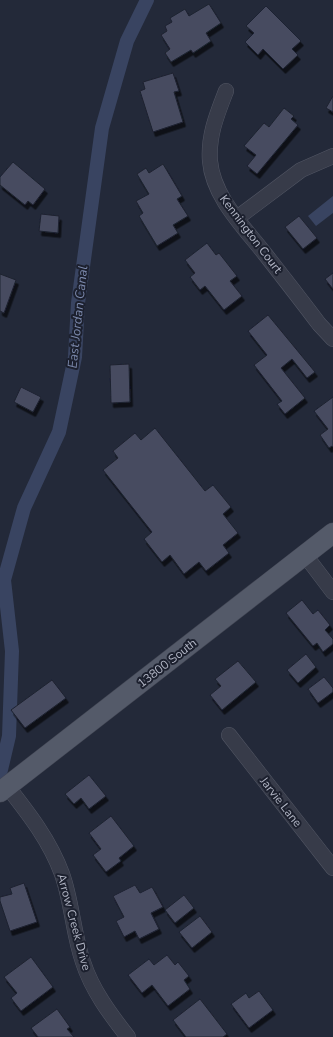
<svg xmlns="http://www.w3.org/2000/svg" width="333" height="1037" font-family="'Nunito Sans',sans-serif">
<defs>
<filter id="shadow"><feDropShadow dx="2.5" dy="4.5" stdDeviation="0" flood-color="#0009"/></filter>
</defs>
<rect width="100%" height="100%" fill="#232939"/>
<path fill="#394461" d="M333,196V213L316,226L308,216Z"/>
<g fill="none" stroke-linecap="round" stroke-linejoin="round">
<path stroke="#394461" stroke-width="14" d="M0,774L9,736L12,651L4,580L24,508L59,432L75,357L78,303L102,128L127,41L147,0"/>
</g>
<path fill="#474c60" stroke="#1e2230" filter="url(#shadow)" d="M209,4L221,23L206,33L211,41L193,53L191,50L171,62L165,53L170,49L161,35L167,31L165,26L172,22L170,18L185,9L189,16Z
M266,6L301,41L292,49L298,55L283,69L263,49L258,55L245,42L254,33L246,26Z
M173,73L179,91L174,92L183,122L153,132L140,91L145,89L143,82Z
M333,96V112L326,108Z
M284,108L294,116L291,119L298,125L257,174L247,166L256,155L244,146L264,123L269,127Z
M13,162L45,189L33,205L28,201L25,205L0,185V177Z
M163,164L182,196L177,199L188,216L173,225L178,233L157,246L139,216L143,213L136,201L149,194L137,174L146,168L149,173Z
M41,214L59,216L58,233L39,231Z
M299,216L317,238L303,249L285,227Z
M207,243L216,255L219,253L237,276L230,281L242,296L224,310L205,286L200,290L190,277L195,273L185,260Z
M333,273V289L325,279Z
M0,274L16,280L4,313L0,311Z
M268,315L315,372L307,378L292,359L281,368L305,398L285,414L277,404L282,401L254,365L267,355L248,331Z
M129,364L130,402L111,403L110,365Z
M21,387L41,397L33,412L14,402Z
M333,397V447L332,446L329,448L320,435L328,429L314,411Z
M155,428L205,491L213,485L231,507L223,514L238,533L223,545L229,553L206,571L199,562L184,574L170,555L162,562L144,539L152,532L103,470L118,458L113,451L135,433L141,440Z
M302,600L313,614L318,610L330,625L325,630L333,639V644L323,652L317,643L313,646L286,613Z
M306,654L316,667L298,683L287,670Z
M238,661L256,682L222,710L210,695L221,686L215,679Z
M324,677L333,688V692L318,703L308,689Z
M52,680L66,698L25,728L11,710Z
M89,775L106,796L89,809L81,798L74,804L65,794Z
M111,816L134,846L119,858L121,861L106,872L93,855L101,849L89,833Z
M24,883L37,922L10,931L0,901V897L12,894L10,888Z
M135,885L140,893L152,887L163,907L151,913L159,929L139,939L135,931L124,937L116,921L124,917L113,896Z
M184,895L194,908L175,923L165,910Z
M200,916L212,932L192,948L179,932Z
M167,955L175,965L178,962L189,976L184,980L190,989L168,1006L152,985L142,993L128,975L149,959L154,965Z
M31,957L53,987L21,1011L11,998L17,993L4,977Z
M259,991L273,1010L249,1028L231,1004L246,993L249,998Z
M200,999L227,1034L223,1037H186L173,1020Z
M57,1009L70,1027L67,1029L74,1037H38L31,1028Z"/>
<g fill="none" stroke-linecap="round" stroke-linejoin="round">
<g stroke="#525664" stroke-width="16">
<path id="minor" d="M226,91C217,114 208,136 210,161C213,197 244,227 265,254C283,277 301,300 319,324L333,339
M237,218L301,170L333,156
M305,555L333,592
M229,735L333,868
M7,786C29,814 50,841 62,874C72,902 73,933 83,962C92,990 110,1014 128,1037"/>
</g>
<g stroke="#404452" stroke-width="21">
<path id="major" d="M0,792L333,533"/>
</g>
<use href="#minor" stroke="#373b49" stroke-width="15"/>
<use href="#major" stroke="#545a69" stroke-width="20"/>
</g>
<g text-anchor="middle" dominant-baseline="central" stroke-width="4" stroke-linejoin="round" paint-order="stroke">
<g font-size="12" fill="#b2b6c5" stroke="#1c202e">
<text transform="translate(251 234) rotate(53)">Kennington Court</text>
<text transform="translate(167 663) rotate(-38)">13800 South</text>
<text transform="translate(281 802) rotate(52)">Jarvie Lane</text>
<text transform="translate(74 922) rotate(75)">Arrow Creek Drive</text>
</g>
<g font-size="13" font-style="italic" fill="#7b88ab" stroke="#1c202e">
<text transform="translate(78 317) rotate(-84)">East Jordan Canal</text>
</g>
</g>
</svg>
